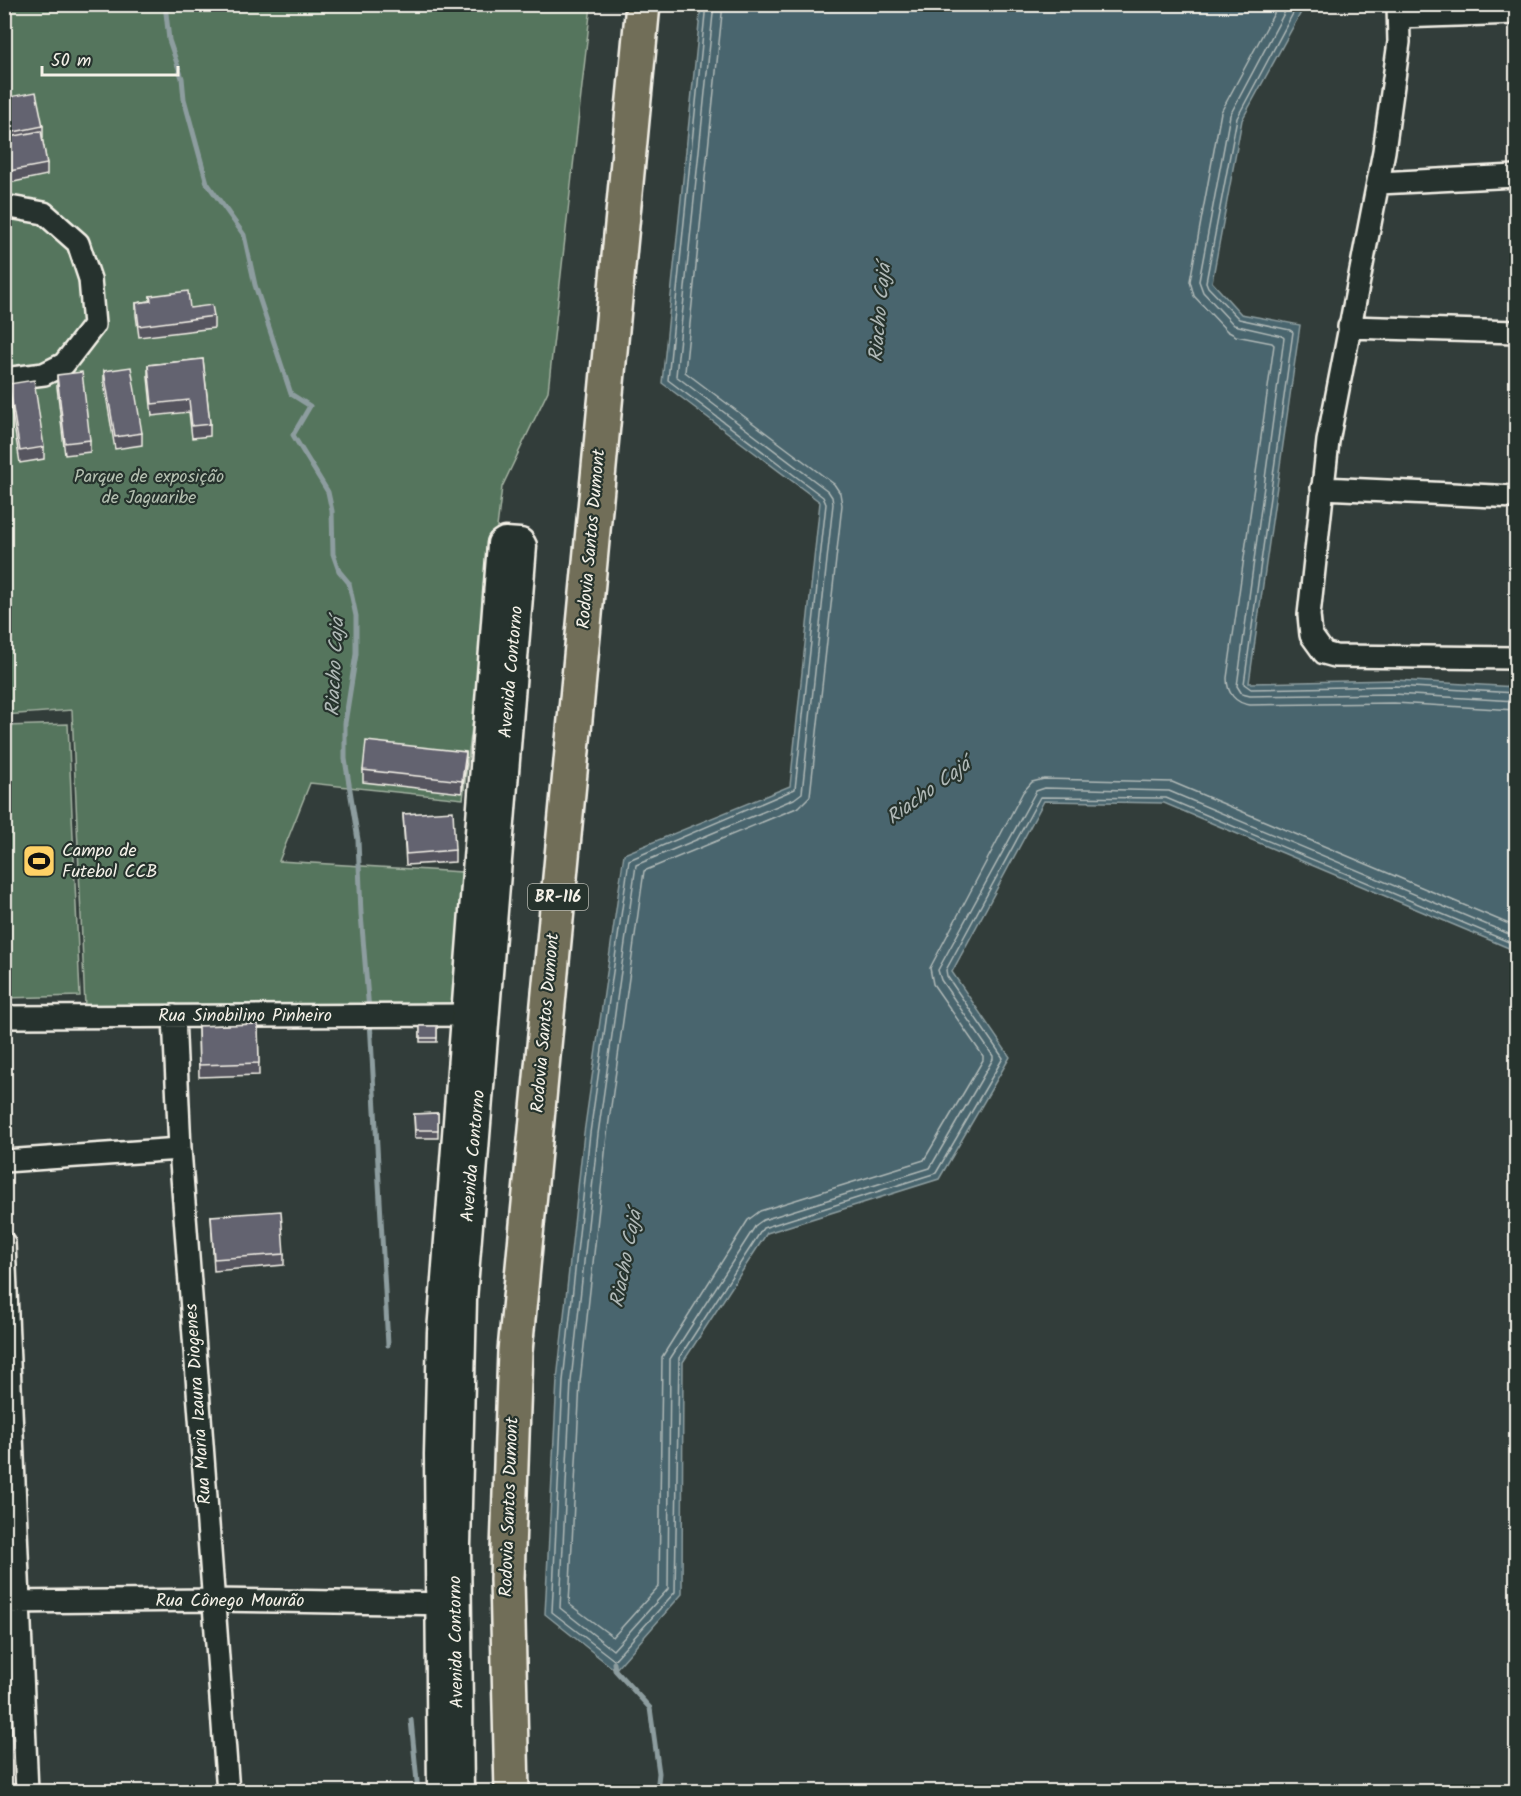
<svg xmlns="http://www.w3.org/2000/svg" width="1521" height="1796" font-family="Kalam,sans-serif">
<rect width="100%" height="100%" fill="#323d3a"/>
<filter id="ink" filterUnits="userSpaceOnUse"><feTurbulence type="fractalNoise" baseFrequency=".0167" numOctaves="2"/><feDisplacementMap in="SourceGraphic" scale="12" xChannelSelector="R" yChannelSelector="G"/><feConvolveMatrix kernelMatrix="1 2 1 2 8 2 1 2 1" color-interpolation-filters="sRGB"/></filter>
<g filter="url(#ink)">
<path fill="#55745d" stroke="#a4b2a2" stroke-width="1.5" d="M5,5H591L548,391L502,487L463,799L310,783L279,861L462,872L455,1007H85L72,710L5,715Z
M68,724L80,996L5,998V726Z"/>
<path fill="#49656e" stroke="#8d9d9f" stroke-width="1.5" d="M701,5H1305L1242,120L1212,282L1241,314L1300,325L1249,683L1395,680L1516,687V951L1164,803L1044,801L952,972L1010,1057L939,1179L767,1233L683,1362L682,1594L615,1670L545,1614L557,1380L584,1133L624,854L790,786L820,502L662,383Z"/>
<g fill="none" stroke-linecap="round" stroke-linejoin="round">
<path stroke="#b0b9b7" stroke-width="1.5" d="M706,4L668,380L823,497L826,504L795,789L629,860L590,1133L563,1381L552,1612L614,1660L675,1592L679,1358L763,1228L936,1173L1003,1058L947,976L946,970L1040,797L1166,798L1516,945
M714,4L676,376L828,491L832,497L833,504L802,793L794,799L636,865L598,1134L571,1381L560,1608L613,1650L668,1589L670,1359L756,1225L763,1220L930,1168L993,1059V1056L941,980L938,970L1036,791L1045,788L1169,791L1516,937
M723,4L685,372L834,484L840,493L842,505L810,796L799,807L644,871L607,1135L580,1382L569,1604L613,1637L659,1586L662,1357L748,1220L760,1211L924,1160L983,1060V1056L933,984L930,968L1023,792L1032,782L1044,779L1172,782L1516,927
M1279,4L1221,112L1190,281L1194,296L1227,331L1236,336L1272,343L1274,345L1227,678C1227,693 1235,703 1250,705L1394,703L1516,710
M1289,4L1230,115L1199,281L1203,292L1234,325L1282,336L1284,338L1237,686L1242,694L1250,696L1394,694L1516,701
M1298,4L1237,118L1206,282L1208,287L1239,319L1290,330L1293,332L1244,684L1251,689L1394,686L1516,693"/>
<path stroke="#8d9d9f" stroke-width="5" d="M165,4L169,40L182,78L184,99L207,183L244,235L255,285L291,394L310,406L293,435L328,492L332,511L333,554L339,571L349,583L356,616V654L345,723V759L358,840L361,914L369,1011
M370,1020L388,1345
M614,1663L615,1670L650,1708L659,1773L657,1792
M411,1720L418,1792"/>
<g stroke="#f4f1e8" stroke-width="26">
<path id="street" d="M1398,4L1399,42L1384,151L1328,441L1309,615L1311,635L1324,653L1335,656L1516,658
M1399,17L1516,13
M1379,183L1516,176
M4,206L44,213L78,243L90,279L94,325L64,364L44,374L4,379
M1349,327L1516,332
M1322,488L1516,497
M174,1016L180,1149L228,1792
M4,1017L479,1015
M4,1161L180,1149
M4,1243L27,1792
M4,1602L214,1600L453,1604"/>
</g>
<g stroke="#f4f1e8" stroke-width="33">
<path id="secondary" d="M442,1792L439,1454L442,1332L502,544L505,542L520,543L522,546L462,1300L456,1545L459,1792"/>
</g>
<g stroke="#f4f1e8" stroke-width="38">
<path id="highway" d="M512,1792L507,1579L515,1351L643,4"/>
</g>
<use href="#street" stroke="#26332d" stroke-width="21"/>
<use href="#secondary" stroke="#26332d" stroke-width="28"/>
<use href="#highway" stroke="#716e59" stroke-width="33"/>
</g>
<path fill="#56555f" stroke="#f4f1e8" stroke-width="1.5" d="M4,98L43,126V138L42,139L47,164V175L4,184Z
M150,296L190,308L214,316V328L139,337L136,315V303L150,301Z
M203,359L210,424V436L192,438L189,412L152,416L148,377V365Z
M104,371L142,433V445L115,449L104,383Z
M57,375L90,440V452L65,455L57,387Z
M9,384L44,447V459L20,463L9,395Z
M466,764L462,793L363,782V770Z
M403,814L455,850V862L406,865Z
M258,1024L259,1075L199,1077L198,1026Z
M420,1026H437V1042H420Z
M438,1113V1138H415L414,1114Z
M211,1216L284,1254V1265L214,1271Z"/>
<path fill="#46454e" stroke="#f4f1e8" stroke-width="1.5" d="M466,752V764L462,793V781Z"/>
<path fill="#64636f" stroke="#f4f1e8" stroke-width="1.5" d="M36,92L43,126L4,134V98Z
M41,131L47,164L4,172V138Z
M188,291L190,308L212,305L214,316L139,326L136,303L151,301L150,296Z
M203,359L210,424L192,426L189,400L152,404L148,365Z
M131,367L142,433L115,437L104,371Z
M82,372L90,440L65,443L57,375Z
M34,380L44,447L20,451L9,384Z
M366,741L466,752L462,781L363,770Z
M453,811L455,850L406,854L403,814Z
M258,1024L259,1063L199,1065L198,1026Z
M420,1026H437V1038H420Z
M438,1113V1130H415L414,1114Z
M281,1211L284,1254L214,1259L211,1216Z"/>
</g>
<defs>
<g id="stadium-square" transform="scale(1.725)"><rect x="-9" y="-9" width="18" height="18" rx="4" fill="#ffd166" stroke="#26332d"/><path d="M0-5a6.5 5 0 1 0 0 10a6.5 5 0 1 0 0-10ZM-3.5-1.8h7v3.6h-7Z" fill="#111"/></g>
</defs>
<g fill-rule="evenodd">
<use href="#stadium-square" x="39" y="861"/>
</g>
<g text-anchor="middle" dominant-baseline="central" stroke-width="4.5" stroke-linejoin="round" paint-order="stroke">
<rect fill="#26332d" stroke="#b6b8b0" stroke-width="1.5" x="528" y="884" width="60" height="26" rx="4.5"/>
<g font-size="16" font-weight="bold" fill="#f4f1e8">
<text x="558" y="897">BR-116</text>
</g>
<g font-size="18" fill="#b4bfb0" stroke="#26332d">
<text x="149" y="477">Parque de exposição<tspan x="149" dy="21">de Jaguaribe</tspan></text>
</g>
<g font-size="18" fill="#f4f1e8" stroke="#26332d">
<text transform="translate(592 539) rotate(-85)">Rodovia Santos Dumont</text>
<text transform="translate(512 672) rotate(-85)">Avenida Contorno</text>
<text x="245" y="1016">Rua Sinobilino Pinheiro</text>
<text transform="translate(546 1023) rotate(-85)">Rodovia Santos Dumont</text>
<text transform="translate(474 1156) rotate(-85)">Avenida Contorno</text>
<text transform="translate(199 1404) rotate(-94)">Rua Maria Izaura Diogenes</text>
<text transform="translate(510 1507) rotate(-88)">Rodovia Santos Dumont</text>
<text x="230" y="1601">Rua Cônego Mourão</text>
<text transform="translate(457 1642) rotate(-91)">Avenida Contorno</text>
</g>
<g font-size="18" fill="#f4f1e8" stroke="#26332d" text-anchor="start">
<text x="62" y="851">Campo de<tspan x="62" dy="21">Futebol CCB</tspan></text>
</g>
<g font-size="20" font-style="italic" fill="#b0b9b7" stroke="#26332d">
<text transform="translate(881 313) rotate(-85)">Riacho Cajá</text>
<text transform="translate(336 667) rotate(-87)">Riacho Cajá</text>
<text transform="translate(929 792) rotate(-36)">Riacho Cajá</text>
<text transform="translate(627 1259) rotate(-79)">Riacho Cajá</text>
</g>
</g>
<rect width="1521" height="1796" fill="none" stroke="#26332d" stroke-width="24"/>
<rect x="12" y="12" width="1497" height="1772" fill="none" stroke="#f4f1e8" stroke-width="2" filter="url(#ink)"/>
<path d="M42 66v9h136v-9" fill="none" stroke="#f4f1e8" stroke-width="3"/>
<text x="51" y="66" font-size="18" fill="#f4f1e8" stroke="#26332d" stroke-width="4.5" paint-order="stroke">50 m</text>
</svg>
